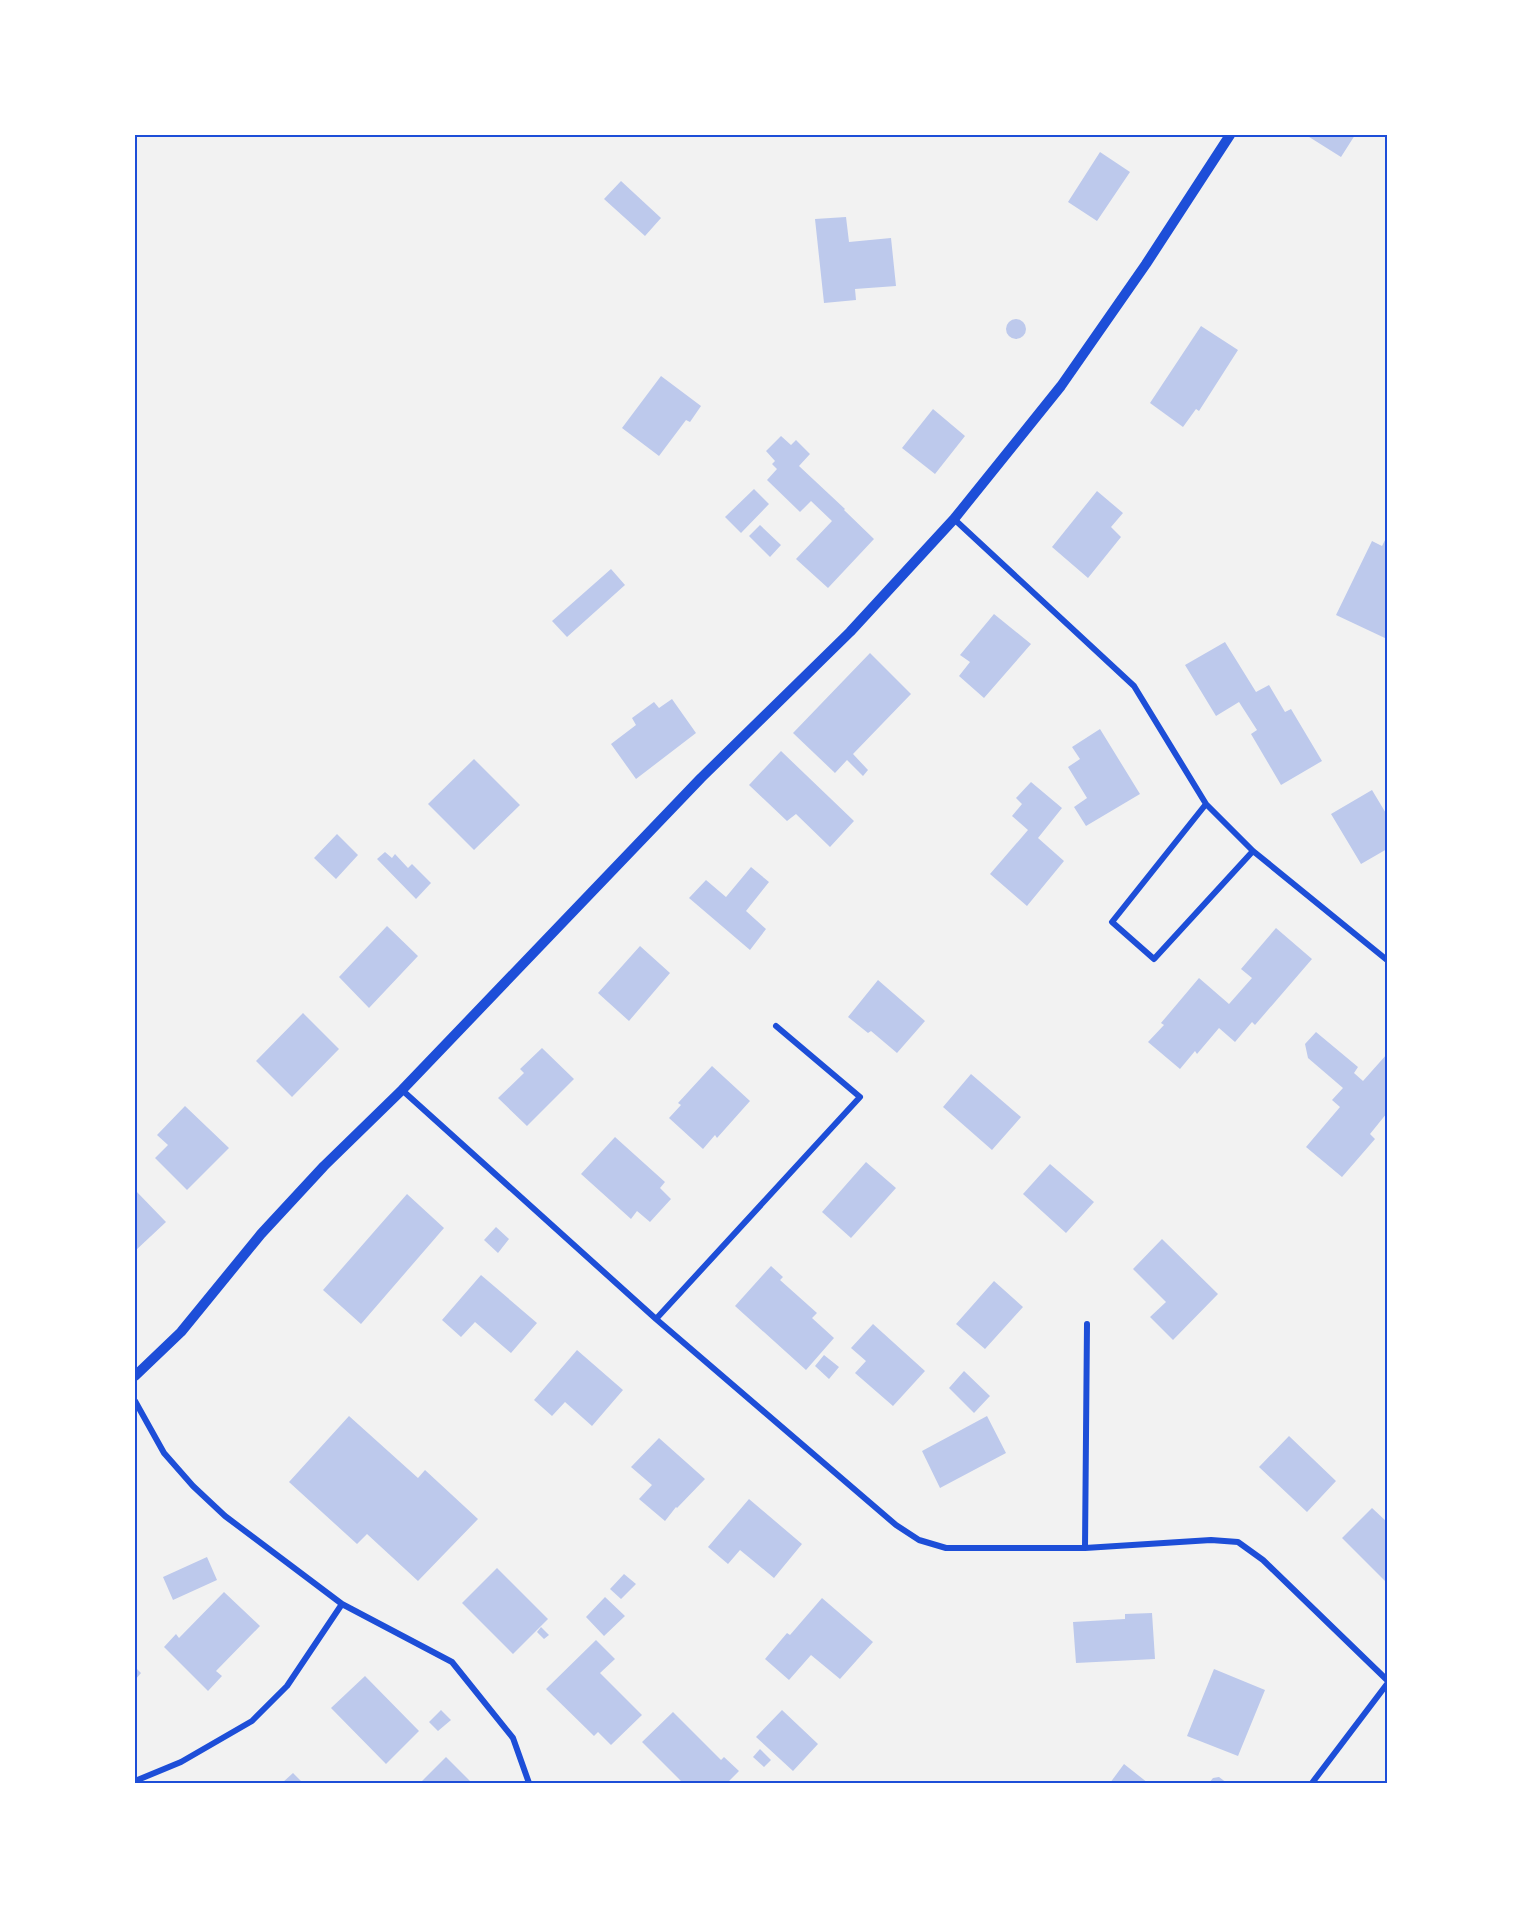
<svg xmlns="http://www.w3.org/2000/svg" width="1522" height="1918" font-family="'Exo 2',sans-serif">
<rect width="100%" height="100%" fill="#f2f2f2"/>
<path fill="#bdc9ec" d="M1306,135H1355L1341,157Z
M1100,152L1130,172L1097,221L1068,202Z
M621,181L661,218L645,236L604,199Z
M846,217L849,242L891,238L896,286L855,289L856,300L824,303L815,219Z
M1006 329a10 10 0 1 1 20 0a10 10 0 1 1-20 0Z
M1201,326L1238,350L1199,411L1196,409L1183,427L1150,403Z
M661,376L701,406L690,422L686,420L659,456L622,428Z
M933,409L965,436L935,474L902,448Z
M781,436L791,445L796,440L810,454L799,466L845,509L844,510L874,539L828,588L796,559L832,521L811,501L800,512L767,480L777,469L772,464L775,461L766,451Z
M754,489L769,504L741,533L725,517Z
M1097,491L1123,513L1111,527L1121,537L1088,578L1052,547Z
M760,525L781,545L770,557L749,536Z
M1387,536V639L1336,615L1372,541L1382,546Z
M611,569L625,585L567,637L552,621Z
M994,614L1031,644L984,698L959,676L970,662L960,655Z
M1225,642L1256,692L1269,685L1285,712L1291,709L1322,761L1281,785L1251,734L1257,730L1239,702L1216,716L1185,665Z
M870,653L911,694L853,754L868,770L863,776L847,760L835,773L793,733Z
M672,699L696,733L636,779L611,744L636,725L632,718L654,702L659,708Z
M1100,729L1140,794L1086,826L1074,807L1087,798L1068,767L1080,759L1072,747Z
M781,751L854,821L830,847L796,814L787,821L749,785Z
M474,759L520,805L474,850L428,804Z
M1031,782L1062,808L1038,838L1064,861L1027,906L990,874L1028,830L1012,816L1022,804L1016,798Z
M1372,790L1387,815V849L1361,864L1331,814Z
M337,834L358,855L336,879L314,858Z
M385,852L392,858L395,854L408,868L412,864L431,883L416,899L377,859Z
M751,867L769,882L746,911L766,929L750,950L689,898L706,880L726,897Z
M387,926L418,956L369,1008L339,977Z
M1276,928L1312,959L1255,1025L1252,1022L1235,1042L1219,1028L1197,1054L1195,1051L1180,1069L1148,1042L1164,1025L1161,1023L1199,978L1229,1004L1252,978L1241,969Z
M640,946L670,973L629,1021L598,993Z
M878,980L925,1021L897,1053L871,1031L868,1033L848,1017Z
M303,1013L339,1049L292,1097L256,1061Z
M1316,1032L1358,1067L1354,1073L1363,1081L1387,1054V1113L1370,1134L1375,1139L1342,1177L1306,1147L1340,1107L1332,1100L1343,1088L1308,1058L1305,1044Z
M542,1048L574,1079L527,1126L498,1098L524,1073L520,1069Z
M712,1066L750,1101L717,1138L715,1135L703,1149L669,1118L681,1105L678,1103Z
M971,1074L1021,1117L992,1150L943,1107Z
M185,1106L229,1148L187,1190L155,1158L168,1145L157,1135Z
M615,1137L665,1182L660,1188L671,1199L650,1222L637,1211L631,1219L581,1174Z
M866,1162L896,1188L851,1238L822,1212Z
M1050,1164L1094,1202L1066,1233L1023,1194Z
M135,1190L166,1222L135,1251Z
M407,1194L444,1228L361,1324L323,1290Z
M496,1227L509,1239L498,1253L484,1240Z
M1162,1239L1218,1294L1173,1340L1150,1317L1166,1302L1133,1269Z
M771,1266L783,1277L780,1280L817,1313L812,1318L834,1338L806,1370L735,1306Z
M481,1275L537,1323L511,1353L475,1322L461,1337L442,1320Z
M994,1281L1023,1307L985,1349L956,1324Z
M873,1324L925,1371L893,1406L855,1373L866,1361L851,1348Z
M577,1350L623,1390L592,1426L565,1402L552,1416L534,1400Z
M824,1355L839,1367L829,1379L815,1366Z
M964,1371L990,1396L974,1413L949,1388Z
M349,1416L418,1478L425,1470L478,1519L418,1581L367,1534L357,1544L289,1482Z
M987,1416L1006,1453L940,1488L922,1451Z
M1289,1436L1336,1481L1307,1512L1259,1467Z
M659,1438L705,1479L677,1508L676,1507L665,1521L639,1499L652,1485L631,1467Z
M749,1499L802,1544L774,1578L740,1550L728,1564L708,1547Z
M1372,1508L1387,1522V1583L1342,1538Z
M207,1557L217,1580L173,1600L163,1577Z
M497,1568L548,1619L513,1654L462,1603Z
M624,1574L636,1584L621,1599L610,1589Z
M224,1592L260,1626L216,1671L222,1676L208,1691L164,1647L176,1634L179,1638Z
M605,1597L625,1616L604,1636L586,1617Z
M822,1598L873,1642L840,1679L811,1655L789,1680L765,1659L787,1633L790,1635Z
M1152,1613L1155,1659L1076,1663L1073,1622L1125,1619V1614Z
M541,1627L549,1635L544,1639L537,1632Z
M596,1640L615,1659L600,1673L642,1715L611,1745L598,1732L594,1736L546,1689Z
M135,1667L141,1673L135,1680Z
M1214,1669L1265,1690L1238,1756L1187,1736Z
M365,1676L419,1731L386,1764L331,1708Z
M441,1710L451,1720L438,1731L429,1722Z
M782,1710L818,1744L793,1771L756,1737Z
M673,1712L721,1760L724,1757L739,1771L727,1783H683L642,1742Z
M760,1749L771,1760L764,1767L753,1757Z
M446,1757L472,1783H420Z
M1124,1764L1148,1783H1110Z
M293,1773L303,1783H282Z
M1219,1777L1227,1783H1209L1213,1778Z"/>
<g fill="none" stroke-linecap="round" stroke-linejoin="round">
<path stroke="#1d4ed8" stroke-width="6" d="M954,519L1134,686L1206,804L1253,851L1387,960
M1206,804L1112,922L1154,959L1253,851
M402,1090L656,1319L896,1525L919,1540L946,1548H1085L1211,1540L1238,1542L1263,1560L1387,1680
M656,1319L860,1097L776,1026
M135,1401L164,1453L193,1486L225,1516L342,1604L452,1662L513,1738L529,1783
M1085,1548L1087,1324
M135,1781L181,1762L252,1721L287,1686L342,1604
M1312,1783L1387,1684"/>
<path stroke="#1d4ed8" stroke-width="10" d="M135,1376L181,1332L261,1234L324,1166L402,1090L701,778L850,632L954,519L1061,386L1146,264L1230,135"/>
</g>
<rect width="1522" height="1918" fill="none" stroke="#ffffff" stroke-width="273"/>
<rect x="136" y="136" width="1250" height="1646" fill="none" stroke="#1d4ed8" stroke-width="2"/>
</svg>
